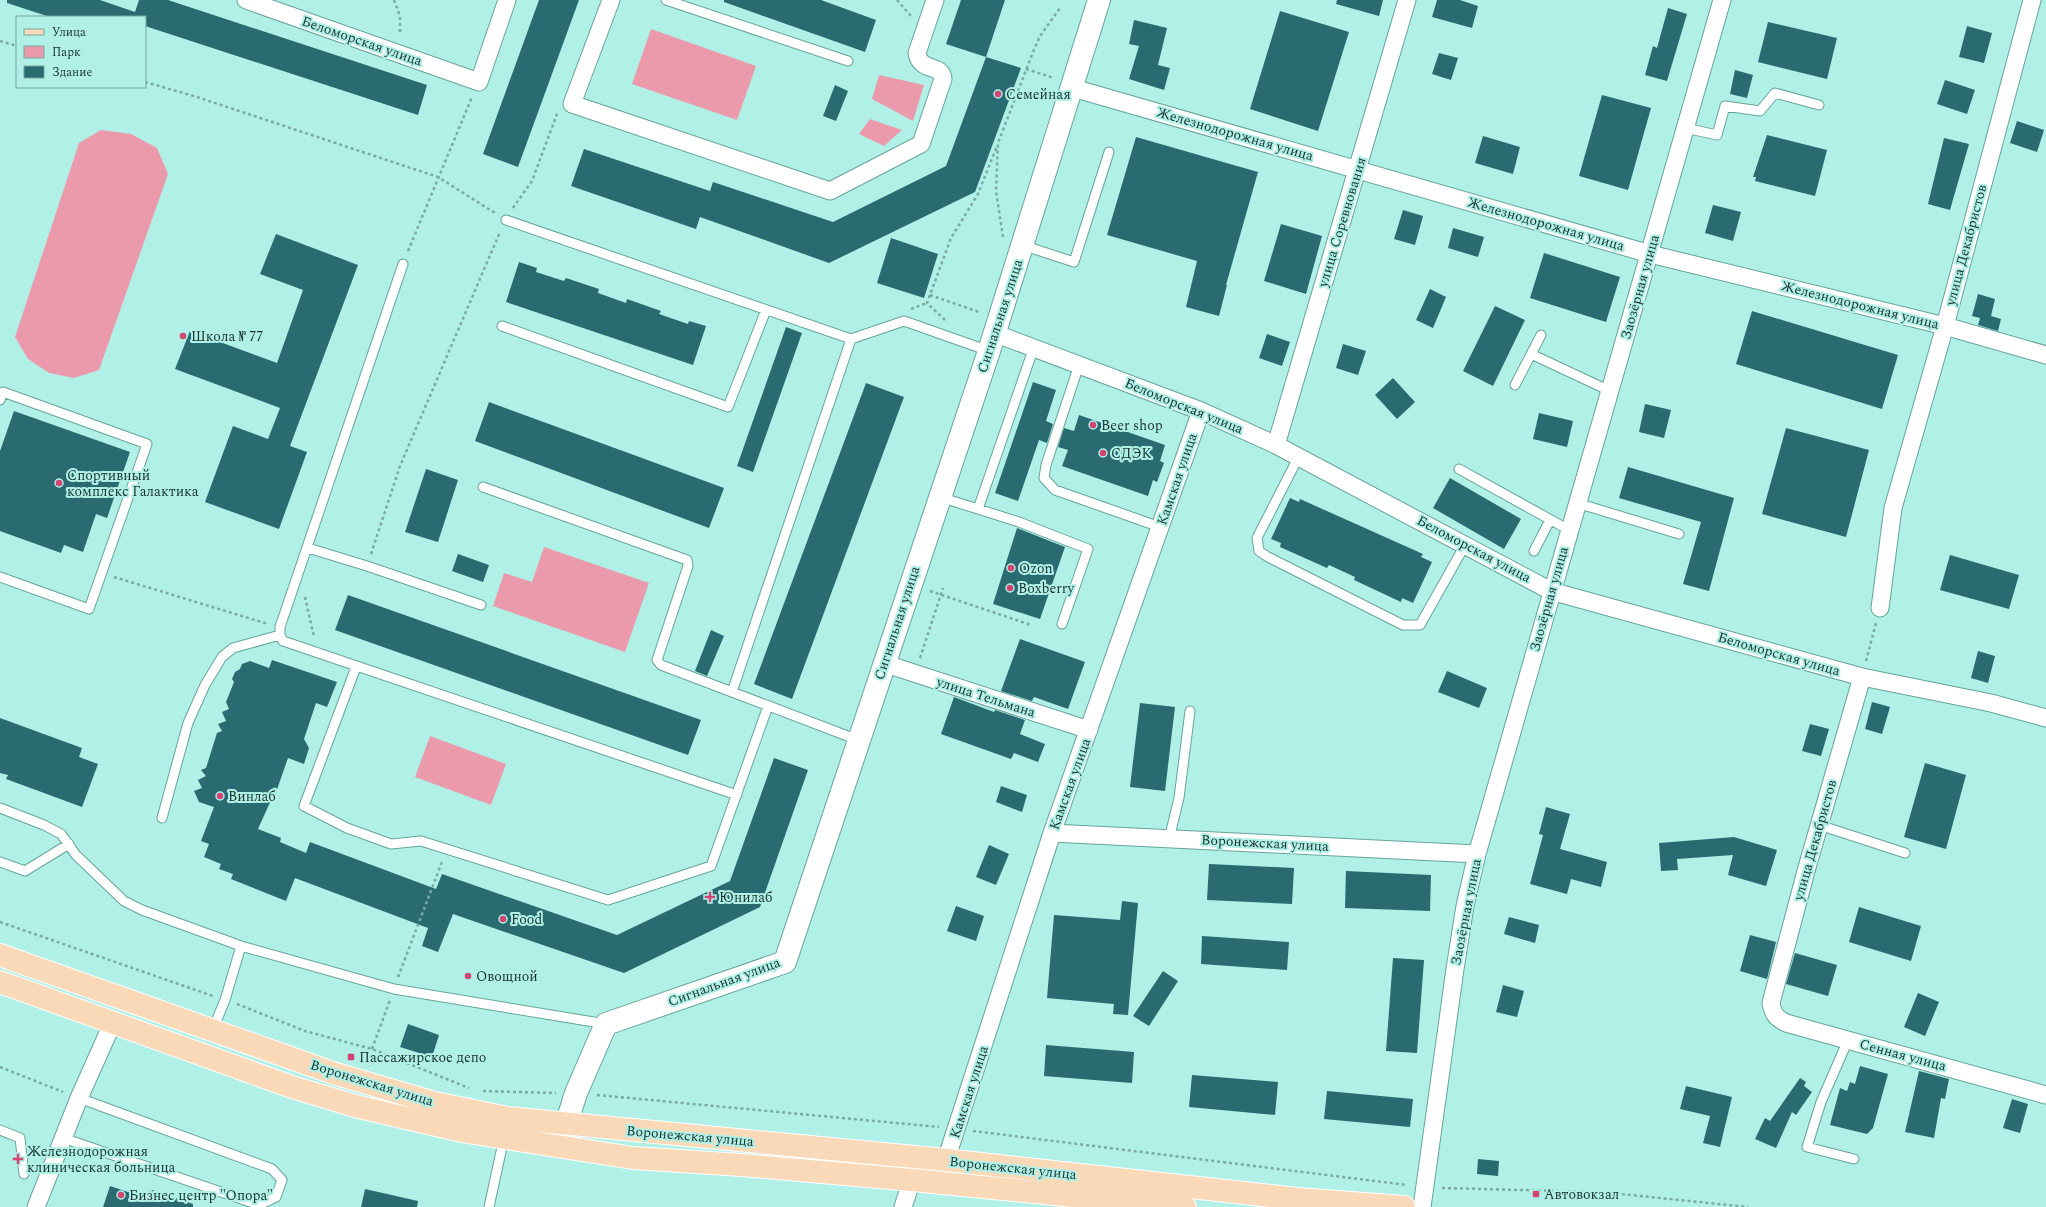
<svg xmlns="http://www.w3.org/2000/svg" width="2046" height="1207" font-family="Spectral,serif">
<rect width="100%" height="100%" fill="#b0f0e7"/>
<path fill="#eb9aac" d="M651,29L756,66L737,120L632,84Z
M879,75L924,85L913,121L872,99Z
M870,119L902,130L884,146L859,134Z
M101,130L131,134L157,148L168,174L99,370L74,378L49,373L28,359L15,337L79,143Z
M544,547L649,583L625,652L493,606L504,573L532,582Z
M430,736L506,764L491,805L415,777Z"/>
<path fill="#2a6b72" d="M7,0H100L135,12L139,0H168L427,85L418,115L145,26V17H50L7,3Z
M539,0H579L518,167L483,154Z
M724,0H821L876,20L865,52L724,2Z
M961,0H1005L986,57L946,44Z
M1337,0H1383L1379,16L1336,4Z
M1437,0H1460L1478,6L1472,28L1432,17Z
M1668,8L1687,14L1667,81L1645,75L1653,46L1657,48Z
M1280,11L1349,32L1318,131L1250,109Z
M1134,20L1167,28L1158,65L1170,68L1164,90L1129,79L1139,46L1129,44Z
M1768,22L1837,38L1827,79L1758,62Z
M1967,26L1992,33L1984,63L1959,57Z
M1439,53L1458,58L1451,80L1432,74Z
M986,57L1021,68L975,192L829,263L700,217L696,229L571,186L584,149L710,191L713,182L833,222L946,166Z
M1735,70L1753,75L1747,98L1730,94Z
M1945,80L1975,90L1967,114L1937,104Z
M835,85L848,91L836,121L823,116Z
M1602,95L1651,108L1628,190L1579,176Z
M2017,121L2044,130L2037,152L2010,143Z
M1767,135L1827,150L1815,196L1755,181L1756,177H1753Z
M1483,136L1520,147L1513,174L1475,163Z
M1136,137L1258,172L1226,285H1227L1219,316L1186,307L1197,261L1107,235Z
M1944,138L1969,144L1950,210L1928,204Z
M1713,205L1741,212L1733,241L1705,233Z
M1403,210L1423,216L1415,245L1394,239Z
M1281,224L1322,236L1306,294L1264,281Z
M1453,228L1484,237L1478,257L1448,248Z
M276,234L358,265L290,446L307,452L279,529L205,502L233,426L268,439L280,408L175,369L190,331L277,363L303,290L260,274Z
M891,238L938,254L924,298L877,283Z
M1544,253L1620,277L1606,322L1530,298Z
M519,262L537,268L536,272L564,281L566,278L599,289L598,293L626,303L627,299L661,311L659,314L688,324L689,321L706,326L693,365L506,302Z
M1430,289L1446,297L1433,328L1416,320Z
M1978,294L1995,299L1991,316L2001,319L1998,331L1978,325L1980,318L1972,316Z
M1495,306L1525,320L1493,386L1463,371Z
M1752,311L1898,355L1882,409L1736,364Z
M786,327L802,333L753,472L737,466Z
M1267,334L1290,342L1282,366L1259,358Z
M1343,344L1366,351L1358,375L1336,368Z
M1393,378L1415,402L1397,419L1375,395Z
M1033,382L1056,390L1046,421L1053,424L1047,443L1039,440L1018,501L995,493Z
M866,383L904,397L792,699L754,684Z
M489,402L724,488L709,528L475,441Z
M1645,404L1671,410L1664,438L1639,432Z
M14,411L130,452L107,518L96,514L83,552L64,545L61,553L0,531V451Z
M1539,413L1573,421L1567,447L1533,439Z
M1079,415L1165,445L1160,461L1164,463L1157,482L1153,480L1148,496L1062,466L1068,450L1058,447L1064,428L1074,431Z
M1786,428L1869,450L1846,537L1762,514Z
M1628,467L1734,498L1709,591L1683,584L1701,522L1619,498Z
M426,469L458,480L438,542L405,532Z
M1450,478L1521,519L1504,549L1433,508Z
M1290,498L1299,502L1300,499L1423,554L1421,557L1432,562L1413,603L1402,598L1401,602L1354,580L1355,577L1329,565L1327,568L1280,547L1281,543L1271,539Z
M1017,528L1065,547L1040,619L993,604Z
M458,554L489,565L483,582L452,571Z
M1950,555L2019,575L2009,609L1940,590Z
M348,595L701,720L688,755L335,630Z
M711,630L724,636L707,676L695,671Z
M1020,639L1085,662L1068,709L1034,697L1032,701L1001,691Z
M1978,651L1995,656L1988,683L1971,678Z
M272,660L337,682L327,707L316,703L304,739L309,748L304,764L288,758L274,798H272L258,829L281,838L280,842L306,853L310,842L436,889L442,874L617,935L730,881L774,758L808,770L760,907L624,973L453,914L438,952L422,946L428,928L295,878L286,901L231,879L233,874L219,869L221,864L204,857L209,844L201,841L214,807L199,802L194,791L202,788L198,780L206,776L201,770L206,768L217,733L222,731L218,724L226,721L222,712L229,709L226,702L234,682L232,679L235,672L240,669L242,664L250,661L269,668Z
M1447,671L1487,688L1479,708L1438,692Z
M954,697L994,712L995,710L1025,720L1020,734L1045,744L1038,762L1014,753L1011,759L941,734Z
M1872,702L1890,707L1882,734L1865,729Z
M1140,703L1175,707L1165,791L1130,787Z
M0,718L82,748L79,757L98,764L82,807L6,779L8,775L0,773Z
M1810,724L1829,729L1821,756L1802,751Z
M1925,763L1966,775L1946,849L1904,837Z
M1001,786L1027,795L1022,812L996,802Z
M1546,807L1570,814L1560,849L1607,862L1601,887L1571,879L1567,894L1530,884L1543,835L1539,834Z
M1734,837L1777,850L1766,886L1728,875L1733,855L1677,859L1678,870L1661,871L1659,843Z
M989,845L1009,854L996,885L976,877Z
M1209,864L1294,868L1292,904L1207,900Z
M1346,871L1431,875L1430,911L1345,908Z
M1122,901L1138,903L1128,1015L1113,1014L1114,1004L1047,998L1054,915L1120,920Z
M956,906L984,916L976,941L947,931Z
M1859,907L1921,926L1911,961L1849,942Z
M1509,917L1539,925L1535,943L1504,934Z
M1750,935L1776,942L1767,979L1740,971Z
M1202,936L1289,942L1287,970L1201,964Z
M1795,953L1837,965L1828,996L1786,984Z
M1393,958L1424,960L1417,1053L1386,1051Z
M1163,971L1178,981L1149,1026L1133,1016Z
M1503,985L1524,991L1517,1017L1496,1012Z
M1918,993L1939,1002L1925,1036L1904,1027Z
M408,1024L439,1035L432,1057L400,1047Z
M1046,1045L1134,1052L1132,1083L1044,1076Z
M1860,1066L1888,1074L1873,1128L1867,1134L1830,1125L1840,1088L1847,1091L1850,1082L1855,1084Z
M1919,1071L1949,1079L1945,1099L1941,1098L1934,1138L1905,1132Z
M1192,1075L1278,1082L1275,1115L1189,1107Z
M1800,1078L1806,1082L1804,1086L1812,1092L1796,1115L1792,1112L1776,1148L1755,1139L1765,1118L1770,1121Z
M1686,1086L1732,1097L1720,1147L1703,1143L1710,1116L1680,1109Z
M1327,1091L1413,1099L1410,1127L1324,1119Z
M2012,1099L2028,1104L2020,1133L2003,1128Z
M1478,1159L1499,1161L1498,1176L1477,1174Z
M110,1186L149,1199L152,1190L193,1204V1207H103Z
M365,1189L418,1201L417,1207H361Z"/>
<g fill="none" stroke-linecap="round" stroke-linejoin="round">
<g stroke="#66a49c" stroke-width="11">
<path id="service" d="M666,0L848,61
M1685,128L1717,135L1725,106L1760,111L1775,93L1819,105
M506,220L851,339L904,321L989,351
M1022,245L1074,262L1109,152
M403,264L280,627V635L283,641L737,795
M502,326L728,407L766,310
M851,339L732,692L858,740
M1531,354L1610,391
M1079,365L1046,465L1044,478L1055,490L1160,527
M1515,385L1541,335
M0,400L3,392L147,444L89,609L0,577
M1299,456L1257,538L1259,551L1268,557L1403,625H1420L1465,545
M1459,469L1569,530
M483,487L687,560L688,566L657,660L661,665L732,692
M940,497L1019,522L1088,549L1062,624
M1577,503L1679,534
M978,509L1034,347
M308,548L367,566L481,605
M1534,551L1550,520
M356,667L304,806L347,828L391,844L421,841L608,900L711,866L768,706
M0,808L44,825L61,834L76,855L124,901L142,910L241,946
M162,818L188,723L205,685L222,657L233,648L280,635
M1819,825L1905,853
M1169,839L1179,798L1190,711
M0,862L25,871L69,844
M213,1029L225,1000L241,946L394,989L606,1024
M1848,1040L1821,1102L1807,1147L1854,1159
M0,1130L20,1138L24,1174
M63,1138L259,1205L276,1197L282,1180L272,1169L79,1098
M489,1207L504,1138"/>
</g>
<g stroke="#66a49c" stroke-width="19">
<path id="minor" d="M246,0L479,82L507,0
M611,0L572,104L830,191L921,144L943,79C942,63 920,73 917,53L935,0
M1073,88L1650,254L1945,326L2046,355
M994,333L1201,411L1276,445L1551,591L1862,677L1991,703L2046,718
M1276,445L1407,0
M1880,608L1893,508L1945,326L2032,0
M883,663L1089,730
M1862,677L1806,871L1771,1003C1773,1014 1776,1018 1786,1023L2046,1095
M1052,833L1477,854
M946,1160L1052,833L1201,411
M36,1207L79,1098L113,1022
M903,1207L912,1180
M1422,1207L1455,969L1465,906L1477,854L1722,0"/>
</g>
<g stroke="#66a49c" stroke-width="24">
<path id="tertiary" d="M566,1125L576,1093L606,1024L785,962L989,351L1099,0"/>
</g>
<g stroke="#fff" stroke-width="24">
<path id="primary" d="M0,955L336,1074L435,1103L508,1118L946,1160L1298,1199L1404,1207
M0,982L292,1087L355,1106L462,1131L633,1158L742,1165L912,1180L1185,1207"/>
</g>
<path stroke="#79aba4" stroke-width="2.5" stroke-dasharray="3 3" stroke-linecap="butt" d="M394,0L400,16V35
M897,0L911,16
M0,41L17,46
M1026,69L1054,78
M145,82L197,97L438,177L495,213
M513,208L532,181L557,114
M1003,237L996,191L998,143L1033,52L1040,36L1060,8
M408,251L472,97
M930,295L979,312
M911,309L927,303
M945,320L927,303L951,238L978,194L997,146
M371,554L400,466L500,232
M114,577L268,624
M930,591L1031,625
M305,597L314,637
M920,658L943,588
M1866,661L1876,623
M0,922L213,996
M398,977L442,862
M237,1004L305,1031L372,1049L469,1088
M372,1049L390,1000
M0,1067L63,1092
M483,1091L556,1093
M597,1095L939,1127
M973,1131L1407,1185
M1442,1188L1601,1192L1748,1207"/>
<use href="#service" stroke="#fff" stroke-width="9"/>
<use href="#minor" stroke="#fff" stroke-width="17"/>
<use href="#tertiary" stroke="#fff" stroke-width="22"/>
<use href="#primary" stroke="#fad9b8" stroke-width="22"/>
</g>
<g fill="#d24471" stroke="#b0f0e7" stroke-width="1.5">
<circle cx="998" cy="94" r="4"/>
<circle cx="183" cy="336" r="4"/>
<circle cx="1093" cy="425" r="4"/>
<circle cx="1103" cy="453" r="4"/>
<circle cx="59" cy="483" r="4"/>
<circle cx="1011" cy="568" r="4"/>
<circle cx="1010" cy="588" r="4"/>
<circle cx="220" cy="796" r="4"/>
<path d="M708 891h4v4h4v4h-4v4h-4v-4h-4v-4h4z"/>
<circle cx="503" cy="919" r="4"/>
<circle cx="468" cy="976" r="4"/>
<rect x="347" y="1053" width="8" height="8" rx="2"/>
<path d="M16 1153h4v4h4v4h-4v4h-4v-4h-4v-4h4z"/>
<rect x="1532" y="1190" width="8" height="8" rx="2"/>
<circle cx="121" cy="1195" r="4"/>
</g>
<g text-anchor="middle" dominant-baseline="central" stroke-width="4" stroke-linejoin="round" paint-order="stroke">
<g font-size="14" fill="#193430" stroke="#b0f0e7">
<text transform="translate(362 41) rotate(19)">Беломорская улица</text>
<text transform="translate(1235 134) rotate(16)">Железнодорожная улица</text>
<text transform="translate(1342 222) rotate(-73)">улица Соревнования</text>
<text transform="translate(1546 224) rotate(16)">Железнодорожная улица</text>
<text transform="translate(1966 245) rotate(-75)">улица Декабристов</text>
<text transform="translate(1640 287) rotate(-74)">Заозёрная улица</text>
<text transform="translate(1860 305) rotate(14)">Железнодорожная улица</text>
<text transform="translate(1000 316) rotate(-72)">Сигнальная улица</text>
<text transform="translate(1184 406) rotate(22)">Беломорская улица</text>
<text transform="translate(1177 479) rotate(-71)">Камская улица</text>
<text transform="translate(1474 549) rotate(28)">Беломорская улица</text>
<text transform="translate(1549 599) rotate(-74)">Заозёрная улица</text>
<text transform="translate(897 623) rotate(-72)">Сигнальная улица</text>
<text transform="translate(1779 654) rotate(16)">Беломорская улица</text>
<text transform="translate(986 697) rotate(18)">улица Тельмана</text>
<text transform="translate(1070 784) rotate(-70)">Камская улица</text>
<text transform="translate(1815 840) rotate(-74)">улица Декабристов</text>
<text transform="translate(1265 843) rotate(3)">Воронежская улица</text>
<text transform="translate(1466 912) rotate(-79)">Заозёрная улица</text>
<text transform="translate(724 982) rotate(-20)">Сигнальная улица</text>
<text transform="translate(1903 1055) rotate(15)">Сенная улица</text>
<text transform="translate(372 1083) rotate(17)">Воронежская улица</text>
<text transform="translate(969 1092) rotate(-72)">Камская улица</text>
<text transform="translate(690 1136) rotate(5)">Воронежская улица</text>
<text transform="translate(1013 1168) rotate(6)">Воронежская улица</text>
</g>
<g font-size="14" fill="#193430" stroke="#b0f0e7" text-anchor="start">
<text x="1006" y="94">Семейная</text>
<text x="191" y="336">Школа № 77</text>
<text x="1101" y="425">Beer shop</text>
<text x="1111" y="453">СДЭК</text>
<text x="67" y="475">Спортивный<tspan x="67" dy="16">комплекс Галактика</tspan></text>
<text x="1019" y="568">Ozon</text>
<text x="1018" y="588">Boxberry</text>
<text x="228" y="796">Винлаб</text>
<text x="719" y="897">Юнилаб</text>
<text x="511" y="919">Food</text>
<text x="476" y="976">Овощной</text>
<text x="359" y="1057">Пассажирское депо</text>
<text x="27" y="1151">Железнодорожная<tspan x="27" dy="16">клиническая больница</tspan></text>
<text x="1544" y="1194">Автовокзал</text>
<text x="129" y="1195">Бизнес центр "Опора"</text>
</g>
</g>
<rect x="16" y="16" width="130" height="72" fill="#b0f0e7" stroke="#74a59e"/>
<rect x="24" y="29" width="20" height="6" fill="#fad9b8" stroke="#74a59e"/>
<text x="52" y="36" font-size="12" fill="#193430">Улица</text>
<rect x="24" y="46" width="20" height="12" fill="#eb9aac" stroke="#74a59e"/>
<text x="52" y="56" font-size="12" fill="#193430">Парк</text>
<rect x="24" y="66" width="20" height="12" fill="#2a6b72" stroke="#74a59e"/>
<text x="52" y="76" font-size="12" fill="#193430">Здание</text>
</svg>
